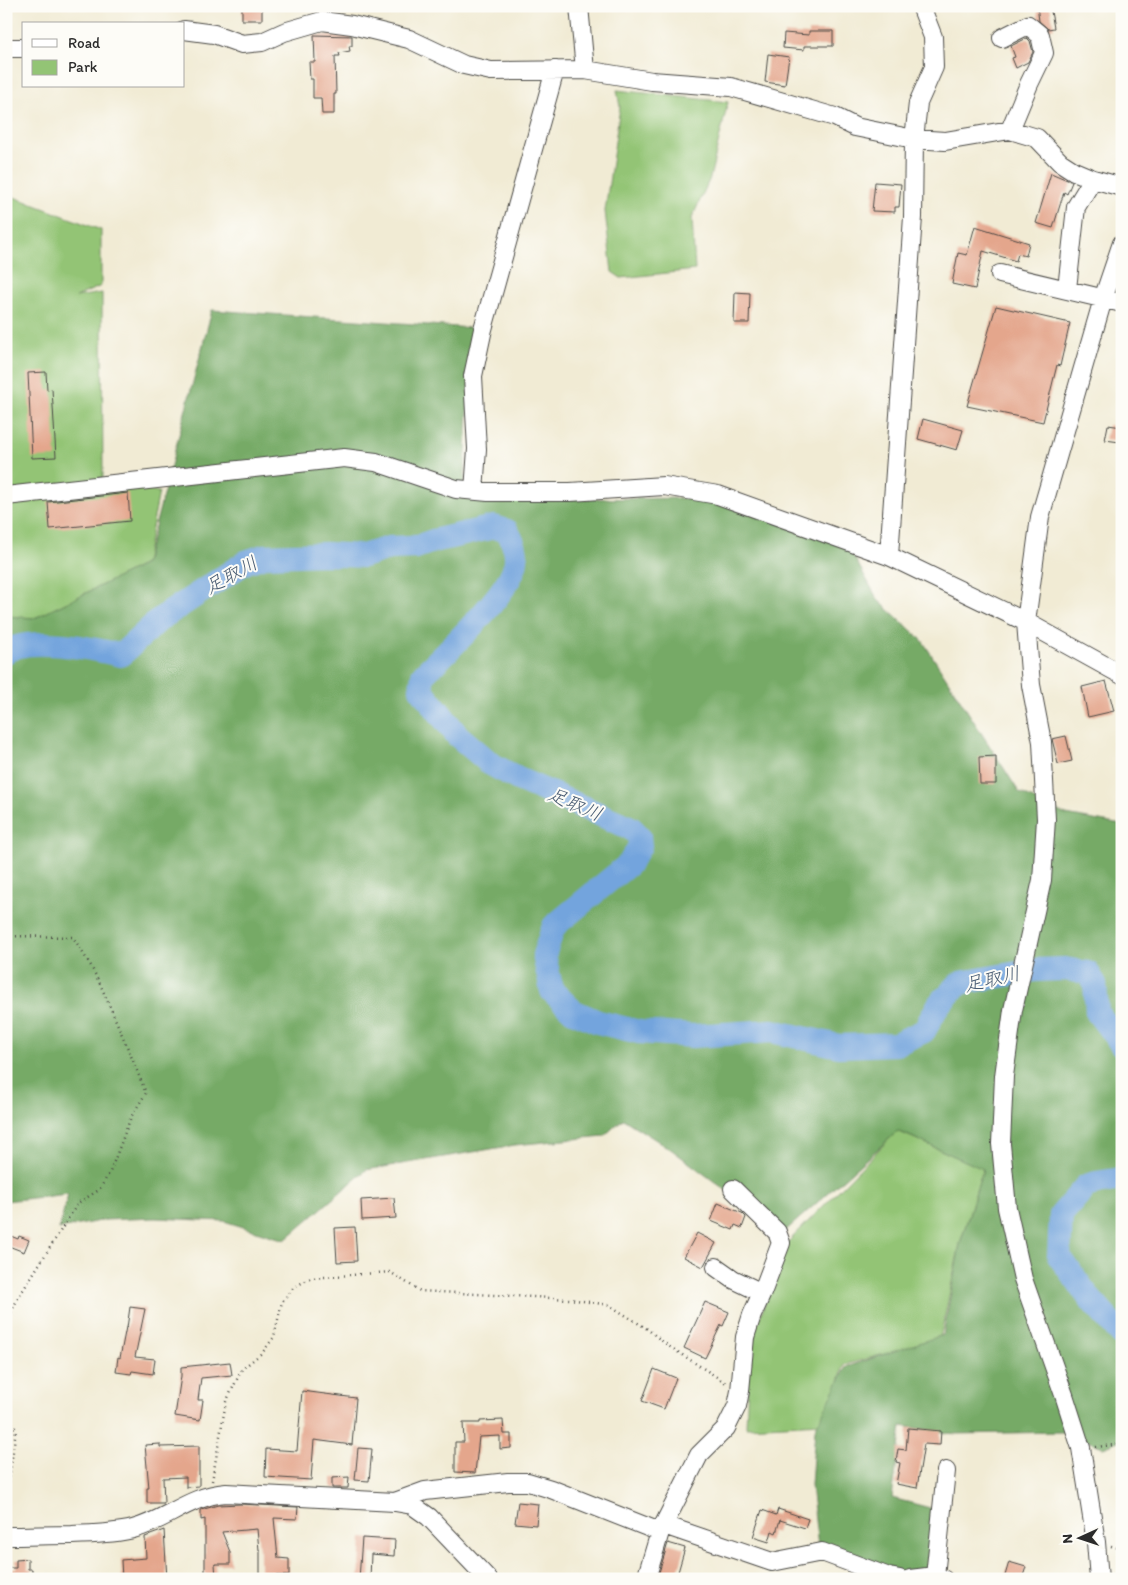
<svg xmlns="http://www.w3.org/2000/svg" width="1128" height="1585" font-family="Itim,'Klee One',sans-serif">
<rect width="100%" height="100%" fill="#fdfcf7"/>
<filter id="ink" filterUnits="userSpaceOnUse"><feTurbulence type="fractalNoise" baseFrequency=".02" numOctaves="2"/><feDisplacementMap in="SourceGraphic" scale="10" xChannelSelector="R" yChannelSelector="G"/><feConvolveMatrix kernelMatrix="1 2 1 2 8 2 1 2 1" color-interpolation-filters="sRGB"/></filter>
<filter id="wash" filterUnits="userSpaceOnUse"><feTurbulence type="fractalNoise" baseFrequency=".0096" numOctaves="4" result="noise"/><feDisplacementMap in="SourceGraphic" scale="20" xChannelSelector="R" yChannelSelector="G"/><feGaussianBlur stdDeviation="1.12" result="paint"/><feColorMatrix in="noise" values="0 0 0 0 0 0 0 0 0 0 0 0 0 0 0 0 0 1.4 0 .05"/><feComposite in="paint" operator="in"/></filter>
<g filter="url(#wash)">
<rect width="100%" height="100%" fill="#f1ebd4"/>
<path fill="#93c475" stroke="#5f7850" d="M617,90L728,102L710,178L692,218L695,270L621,278L612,272L605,211L620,107Z
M6,194L101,230V286L76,297L102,293L103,480L159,492L145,564L35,618L6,616Z
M897,1131L983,1168L960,1244L940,1339L844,1365L833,1401L822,1423L746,1427L748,1379L755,1330L787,1243Z"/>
<path fill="#76aa66" stroke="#506a48" d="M212,310L472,328L464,494L559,499L708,498L848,546L878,600L922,640L1019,792L1066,815L1122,825V1440L1103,1447L1063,1432L955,1434L902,1426L892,1498L942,1511L930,1566L906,1575L818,1547L811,1485L815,1429L846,1367L943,1335L960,1244L983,1169L898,1131L783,1233L672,1150L623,1119L604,1136L515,1145L366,1170L285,1240L224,1221L155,1218L105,1220L59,1229L68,1194L6,1201V616L35,618L145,564Z"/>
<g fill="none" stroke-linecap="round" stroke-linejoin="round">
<path stroke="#73a4dd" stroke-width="24" d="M6,652C28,635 95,649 121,655L160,619L246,562L264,556L326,554L363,556L389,548L416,547L433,541L494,527L507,531C512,541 517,548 516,560C514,590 445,653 423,675L421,689L457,735L491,764L518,779L631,828L639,836L640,846L629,864L554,926L544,955L552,991L573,1011L598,1022L639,1032L693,1036L772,1031L839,1046L896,1044L924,1031L939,1004L960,983L1035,970L1065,969L1088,973L1095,984L1097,1012L1122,1045
M1122,1179L1096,1183L1086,1186L1061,1215L1059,1256L1090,1299L1122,1335"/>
</g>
<g id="blocks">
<path fill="#e4a68c" d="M242,6L262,7V20H242Z
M1037,6H1050L1054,28L1048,29L1039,21Z
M809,31H833V46H804V50L783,48L784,33L809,35Z
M314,35L352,36V46H349L350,51L339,53L340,56H335L336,94H334V114H322L321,98H313V79H310L309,62H315Z
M1027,38L1030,41L1033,52L1028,62L1016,68L1012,58L1015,57L1011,46Z
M768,54L789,57L785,85L765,82Z
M1051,173L1072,182L1067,194L1064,192L1053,228L1036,223Z
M875,182L901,184L899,207H895V212L872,211Z
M975,226L1029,243L1026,256L1018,254L1016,261L983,251L975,289L952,284L958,253L967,255Z
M735,292L750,293L749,323H734Z
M996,306L1070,323L1060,366L1057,365L1043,422L967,406Z
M46,372L47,390L52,389L56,457L32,458L28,373Z
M923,419L963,430L957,450L918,439Z
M1108,425L1122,427L1120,442L1105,440Z
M128,493L130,521L50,529L48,502Z
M1106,681L1114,711L1088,717L1082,687Z
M1066,736L1072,761L1058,764L1052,739Z
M996,756V784H980L979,757Z
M394,1198L396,1218L362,1220L361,1200Z
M718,1203L742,1213L746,1217L742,1228L735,1225L733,1230L711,1221Z
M355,1227L357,1261L337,1262L335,1228Z
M697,1233L716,1243L703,1267L684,1257Z
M6,1234L18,1239L19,1236L29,1240L24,1252L6,1245Z
M705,1302L729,1312L723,1326L721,1325L705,1358L684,1348Z
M130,1307L145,1309L135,1357L155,1359L153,1374L132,1371L131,1374L116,1372L118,1357L120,1358L126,1327L127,1328Z
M230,1362L232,1375L201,1378L198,1400H203L200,1420L175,1416L181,1376V1367Z
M654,1369L676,1378L664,1409L642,1401Z
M302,1391L356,1398L352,1445L314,1440L311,1480L265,1477L266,1449L297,1451Z
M503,1420L504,1434H511V1448L500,1449V1436L479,1437L475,1473L455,1472V1442H464L463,1423H480V1421Z
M908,1428L941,1431L940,1445L924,1444L917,1488L896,1484L900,1463L896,1462L898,1449L906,1450Z
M160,1444V1447L199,1446V1486L186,1487V1477L163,1478L164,1503H147V1488H149L145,1445Z
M358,1448L372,1449L369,1481L355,1480Z
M349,1477L348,1488H332V1478Z
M518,1502L538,1504L536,1525L515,1523Z
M240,1504L298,1507L297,1519L274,1518L278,1558L289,1559V1576L260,1575V1550H259L257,1529L222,1532L230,1552V1564H215L216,1577H205V1519L201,1520V1510L218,1505Z
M778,1509L808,1519L805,1528L780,1520L776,1533L772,1531L769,1542L753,1537L762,1510L776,1515Z
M164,1530L167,1579H122L121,1560L146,1558L145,1537Z
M362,1538L395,1540L394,1556L371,1554L370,1579H359Z
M668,1543L685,1548L676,1579H657Z
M28,1559V1569H32V1579H6V1568H16V1560Z
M1009,1562L1026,1567L1022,1579H1004Z"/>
</g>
</g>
<g filter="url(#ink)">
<use href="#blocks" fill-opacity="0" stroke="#494844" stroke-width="1"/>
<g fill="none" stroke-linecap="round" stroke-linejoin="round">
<g stroke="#494844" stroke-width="20">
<path id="minor" d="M579,6L585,70
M184,30L214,34L242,44L262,42L284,32L322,21L352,25L409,39L464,65L491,71L585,70L652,81L731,87L835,117L855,127L914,139L945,141L1010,130L1037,138L1060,162L1074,171L1093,179L1122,187
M1002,38L1028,25L1040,35L1044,53L1029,84L1010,130
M6,48H24
M1000,274L1122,303
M1067,289L1076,207L1093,179
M474,491L477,449L473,376L483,329L555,70
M6,496L344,458L376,462L456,489L488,492H570L664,486L718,495L889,556L1026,622L1122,675
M889,556L913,217L914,139L918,103L934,67L933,37L921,6
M716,1267L733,1279L762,1293
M395,1502L425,1491L508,1482H528L551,1489L660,1532
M664,1525L772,1562L822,1552L889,1577L900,1579
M6,1536C28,1536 50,1535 72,1535C93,1534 113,1534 133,1529C167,1520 189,1496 226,1493L395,1502L412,1505L429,1517L488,1579
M935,1576L946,1471
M646,1579L660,1532L699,1455L726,1428L737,1406L740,1391L745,1337L752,1315L762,1293L781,1243L777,1232L733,1189
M910,1579L935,1576L943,1579
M1099,1579L1096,1542L1081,1448L1064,1395L1023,1279L1007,1208L1001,1144L1004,1076L1013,1010L1042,880L1046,819L1042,742L1031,685L1026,622L1040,517L1103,299L1122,243"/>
</g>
<path stroke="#494844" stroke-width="2.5" stroke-dasharray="1 4" stroke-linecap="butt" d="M6,936L73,937L91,966L101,986L129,1051L146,1093L131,1117L110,1172L99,1190L78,1203L18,1298L6,1323
M6,1415L16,1429L6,1504
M1096,1447L1122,1444
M212,1481L226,1402L242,1369L263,1352L274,1337L282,1302L294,1287L311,1278L390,1272L420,1291L570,1299L609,1305L646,1328L667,1345L726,1383
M1111,1546L1122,1549"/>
<use href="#minor" stroke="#fff" stroke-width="18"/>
</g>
</g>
<g text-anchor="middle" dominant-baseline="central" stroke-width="4" stroke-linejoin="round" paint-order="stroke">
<g font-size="19" font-style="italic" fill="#485b72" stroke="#fdfcf7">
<text transform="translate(231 575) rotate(-29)">足取川</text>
<text transform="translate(575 804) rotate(23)">足取川</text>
<text transform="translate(992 979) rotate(-13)">足取川</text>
</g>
</g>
<rect width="1128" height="1585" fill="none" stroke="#fdfcf7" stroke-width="25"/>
<rect x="22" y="22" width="162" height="65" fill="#fdfcf7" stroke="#a9a8a5"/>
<rect x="32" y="39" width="25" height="8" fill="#ffffff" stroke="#a9a8a5"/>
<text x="68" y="48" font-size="15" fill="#2b2b2b">Road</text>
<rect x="32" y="60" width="25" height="15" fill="#93c475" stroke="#a9a8a5"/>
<text x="68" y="72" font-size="15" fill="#2b2b2b">Park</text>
<g transform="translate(1080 1538) rotate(267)" stroke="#fdfcf7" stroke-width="4" paint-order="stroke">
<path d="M0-4L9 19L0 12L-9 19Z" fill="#2b2b2b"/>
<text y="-8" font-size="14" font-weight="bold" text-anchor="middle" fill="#2b2b2b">N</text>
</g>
</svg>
